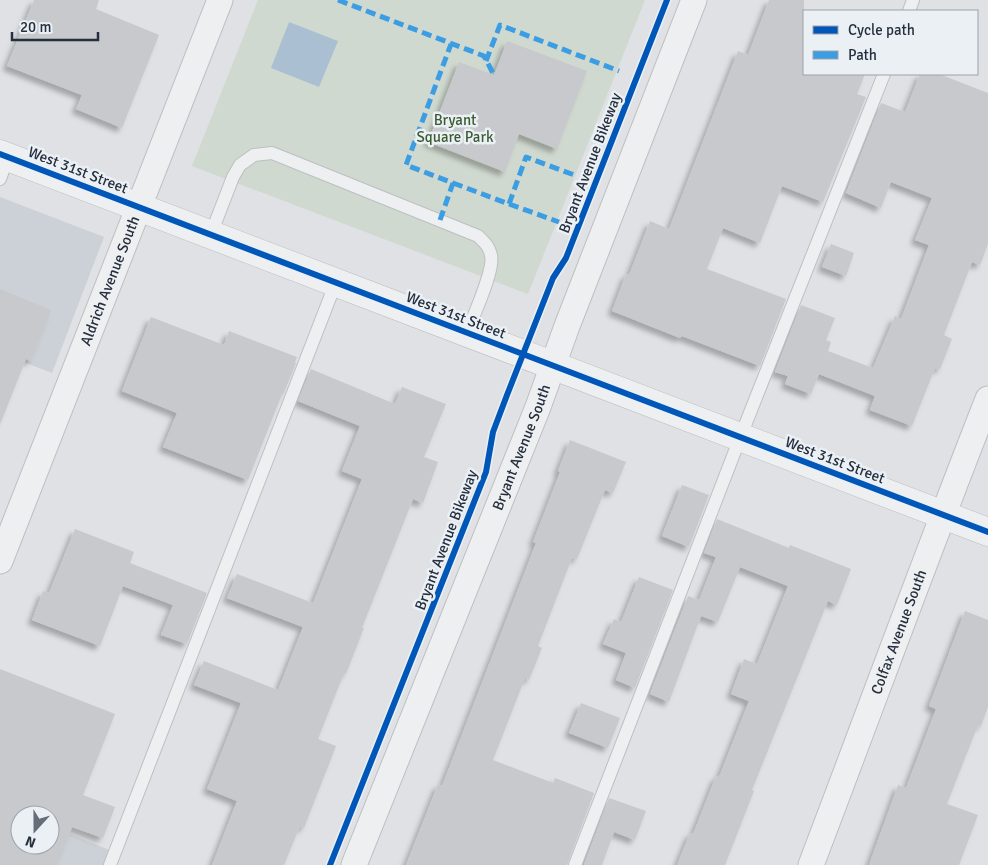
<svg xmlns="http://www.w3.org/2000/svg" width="988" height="865" font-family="Signika,sans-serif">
<defs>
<filter id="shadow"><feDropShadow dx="-4.5" dy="4.5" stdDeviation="2.5" flood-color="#0004"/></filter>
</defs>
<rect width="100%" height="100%" fill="#dfe1e4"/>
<path fill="#ccd1d8" d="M0,197L104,237L52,373L0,353Z
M0,806L20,815V845H50V826L112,851L107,865H0Z"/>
<path fill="#d0d9cf" d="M258,0H645L528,294L192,166Z"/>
<path fill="#aabfd2" d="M289,22L338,41L319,87L271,68Z"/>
<path fill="#c7c9cc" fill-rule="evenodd" filter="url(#shadow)" d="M34,0H99L96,9L159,35L122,128L76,109L82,95L7,66Z
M769,0H804V74H865L857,94L866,97L823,202L782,186L760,243L723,228L707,269L786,299L760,366L682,336L680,338L612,311L626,274L629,275L650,221L669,229L738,51L748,55Z
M507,41L587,71L557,149L519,134L505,172L428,142L459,62L494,75Z
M920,74H939L988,93V244L980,265L972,262L944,335L952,339L940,369L935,368L912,426L870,410L875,396L819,374L811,394L785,384L788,376L775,372L801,305L835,318L826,340L831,342L828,351L873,368L895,316L901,319L929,245L915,240L932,198L891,182L881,208L846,193L881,103L905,112Z
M831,244L854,253L846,276L822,267Z
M0,289L51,310L31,361L26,359L1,422H0Z
M151,317L224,345L229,331L297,357L295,362L296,363L283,395L282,394L248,480L163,447L177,413L122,391Z
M311,369L395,404L402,387L446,404L424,457L438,462L423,503L413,499L362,628H364L346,674L344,673L318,739L336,746L304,828L300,826L284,865H212L237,801L207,789L241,703L194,685L204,661L278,690L303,627L227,598L237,574L313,603L362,479L342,471L360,426L298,401Z
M570,440L626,462L613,493L605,490L577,559L572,558L538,646L542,648L529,680L525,678L493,760L553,783L555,778L594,793L567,865H406L438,784L442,786L536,543L533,542L560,472L558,471Z
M682,485L709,495L689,547L662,536Z
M717,519L789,548L790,545L851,569L837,605L828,601L752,790L754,791L725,865H677L690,833L693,834L716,776L719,777L749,701L731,694L744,659L757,664L788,586L740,567L718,622L701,616L669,702L650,694L688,596L699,600L716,557L704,553Z
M75,529L134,552L130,563L207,593L187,644L161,635L173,605L123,586L100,646L32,620L43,591L49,593Z
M639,577L673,590L635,688L616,680L626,653L603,644L614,619L621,622Z
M965,611L988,620V707L981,726L978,725L947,804L978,815L959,865H869L898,785L906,788L936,709L929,706Z
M0,669L115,714L83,795L115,807L103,838L72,827L57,865H0ZM20,815H50V845H20Z
M581,703L620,718L608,748L569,733Z
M609,798L646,811L635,840L614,832L602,865H584Z"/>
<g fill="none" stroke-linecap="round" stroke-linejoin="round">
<g stroke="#bdbfc2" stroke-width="14">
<path id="service" d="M909,11L913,0
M0,179L8,157
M211,234L233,177L240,165L254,155L272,153L478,236C484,242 489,246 491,255C495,270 473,316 467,333
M110,865L336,282
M575,865L740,438L884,74"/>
</g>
<g stroke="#bdbfc2" stroke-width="27">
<g id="minor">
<path id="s1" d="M0,561L220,0"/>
<path id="s2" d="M354,865L538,407L567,326L694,0"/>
<path id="s3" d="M811,865C870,710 927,554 988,399"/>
</g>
</g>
<g stroke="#bdbfc2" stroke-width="29">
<path id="tertiary" d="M0,154L988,532"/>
</g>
<use href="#service" stroke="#eeeff1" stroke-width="12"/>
<use href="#minor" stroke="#eeeff1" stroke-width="25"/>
<use href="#tertiary" stroke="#eeeff1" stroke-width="28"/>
<path stroke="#3c9de3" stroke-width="5" stroke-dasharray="10 5" stroke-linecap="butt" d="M338,0L484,56L494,75
M486,61L500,25L619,71
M453,183L509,204L526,157L577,176
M509,204L559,222
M440,220L453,183L406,165L451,44"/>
<g stroke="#ebf0f5" stroke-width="9">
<path id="cycleway" d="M0,154L988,532
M330,865L486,472L493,432L507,395L553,278L566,258L667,0"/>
</g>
<use href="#cycleway" stroke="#0057b8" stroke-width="6"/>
</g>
<g text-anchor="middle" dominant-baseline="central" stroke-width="5" stroke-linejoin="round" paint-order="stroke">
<g font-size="15" fill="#3b5b31" stroke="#ebf0f5">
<text x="455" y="120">Bryant<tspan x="455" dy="17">Square Park</tspan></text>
</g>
<g font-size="15" fill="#252f3e" stroke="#ebf0f5">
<text transform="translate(590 163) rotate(-69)">Bryant Avenue Bikeway</text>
<text transform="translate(78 170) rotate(21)">West 31st Street</text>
<text stroke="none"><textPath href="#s1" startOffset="301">Aldrich Avenue South</textPath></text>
<text transform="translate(456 315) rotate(21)">West 31st Street</text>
<text stroke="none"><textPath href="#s2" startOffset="450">Bryant Avenue South</textPath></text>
<text transform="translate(835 460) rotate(21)">West 31st Street</text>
<text transform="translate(446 540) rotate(-69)">Bryant Avenue Bikeway</text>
<text stroke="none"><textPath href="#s3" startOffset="249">Colfax Avenue South</textPath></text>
</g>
</g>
<rect x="803" y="10" width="175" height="65" fill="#ebf0f5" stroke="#9ca3ac"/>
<rect x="813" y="26" width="25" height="8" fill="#0057b8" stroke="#9ca3ac"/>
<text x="848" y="35" font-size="15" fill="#252f3e">Cycle path</text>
<rect x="813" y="51" width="25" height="8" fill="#3c9de3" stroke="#9ca3ac"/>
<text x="848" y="60" font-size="15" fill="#252f3e">Path</text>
<g transform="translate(35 830) rotate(201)"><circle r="24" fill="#ebf0f5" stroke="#9ca3ac"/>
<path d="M0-4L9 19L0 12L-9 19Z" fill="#666d78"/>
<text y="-8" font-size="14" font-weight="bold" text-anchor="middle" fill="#252f3e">N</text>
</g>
<path d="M12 32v8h86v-8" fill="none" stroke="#252f3e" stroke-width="2.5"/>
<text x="20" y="32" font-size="15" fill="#252f3e" stroke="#ebf0f5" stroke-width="4" paint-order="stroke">20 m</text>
</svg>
